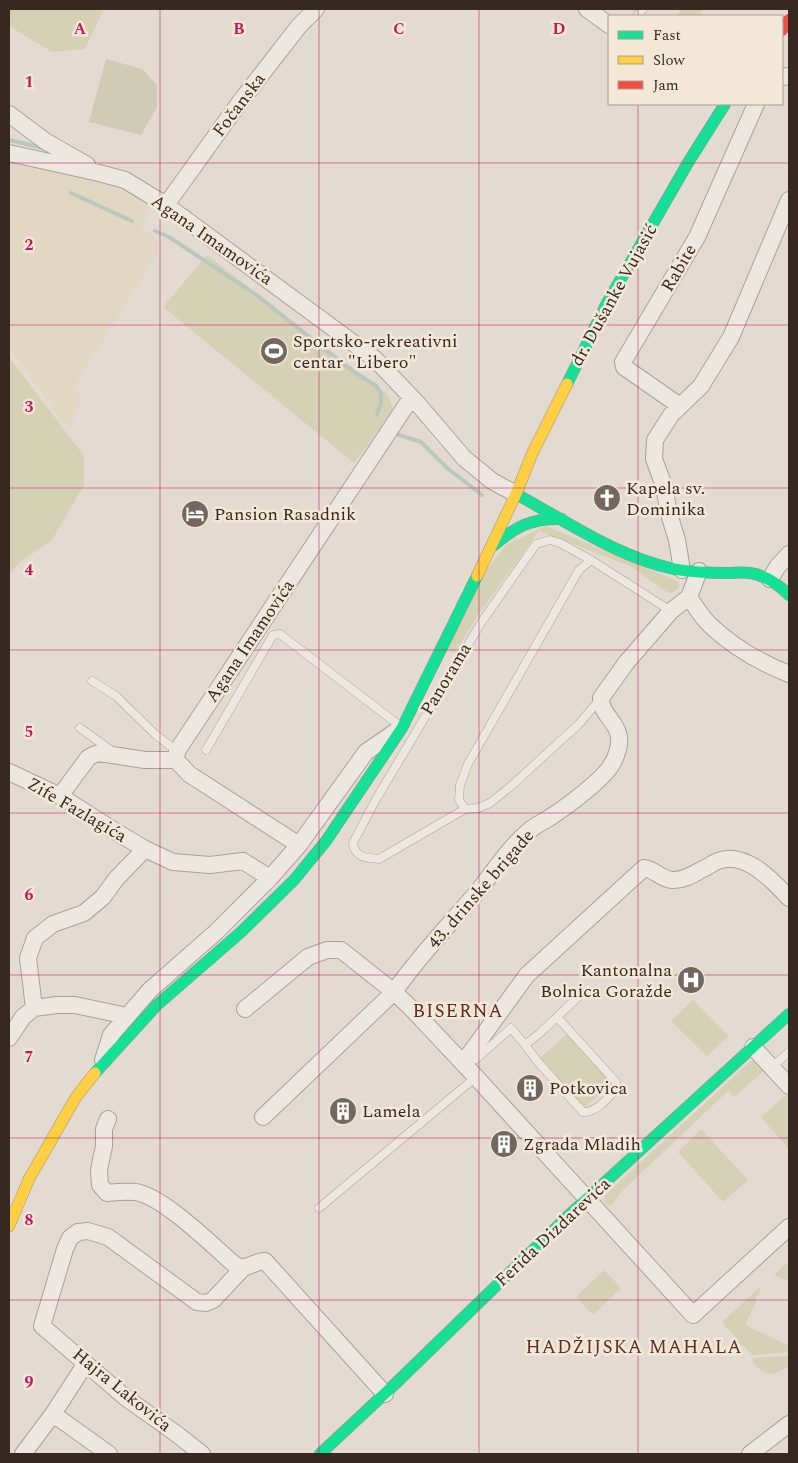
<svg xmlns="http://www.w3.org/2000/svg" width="798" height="1463" font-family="Spectral,serif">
<rect width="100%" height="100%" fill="#e3dbd1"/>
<path fill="#e1d7c3" d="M9,156L124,186L146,204L148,214L141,228L153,236L158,245L157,254L74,387L82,399L69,431L9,347Z"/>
<path fill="#d4d1b5" d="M9,9H104L85,49L52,52L9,26Z
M682,9H703L700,14L702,16H676Z
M207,255L388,395L393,410L354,463L163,307Z
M9,357L84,456V485L52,540L20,562L9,574Z
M546,526L677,581L679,584L678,589L671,593L667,592L630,566L539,531L476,618L455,653L446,648L486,570L507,544Z
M693,1000L729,1036L707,1056L671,1021Z
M568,1033L613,1082L583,1109L538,1060Z
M758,1060L766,1069L734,1097L728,1091L621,1192L612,1204L607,1205L604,1201V1196L751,1061Z
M788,1093L789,1094V1149L761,1117Z
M701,1129L748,1180L723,1202L678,1152Z
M789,1261V1282L774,1275Z
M604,1270L621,1288L593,1315L576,1297Z
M761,1286L759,1295L756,1296V1302L745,1325L789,1346V1352L752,1355L743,1345L735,1347L734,1344L738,1340L722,1322Z
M789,1356V1366C772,1376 768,1378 753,1363V1358Z"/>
<path fill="#cfcbb4" d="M106,59L142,69L157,85V107L141,135L89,122Z"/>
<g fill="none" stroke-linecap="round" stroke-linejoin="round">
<path stroke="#bac7be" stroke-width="4" d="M9,140L43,148
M71,193L132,221
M155,231L169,237L258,296L344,365L376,386L381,393V403L377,414
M393,433L421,442L447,468L482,495"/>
<g stroke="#a9a199" stroke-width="9">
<path id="lane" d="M637,16L643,9
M92,681L116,696L156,735L177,751
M600,699L579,724L510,787L490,803L478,808L465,809L379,859C366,858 355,858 353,843L375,801L481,623L536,544L550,540L560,543L591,560L671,611
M80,728L112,751
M206,750L273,635L280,634L400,726
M465,809L459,800L460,785L468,764L579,570L591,560
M525,1045L538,1062L583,1112C596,1113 608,1098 616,1089V1082L557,1017
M467,1061L476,1059L511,1028L525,1045L540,1033L579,996
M772,1067L789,1052
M319,1208L476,1077"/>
</g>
<g stroke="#a9a199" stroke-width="18">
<path id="street" d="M587,9L609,25
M782,77L789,76
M9,114L45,141L87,165
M9,153L99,173L125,180L166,205L375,359L417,403L464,458L492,481L516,494
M166,205L240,102L299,26L316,9
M680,406L624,367L623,362L697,237L756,104
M682,570L677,540L669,514L664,486L654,459L655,440L671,415L701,386L731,337L789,200
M770,579L778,566L789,554
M689,597C695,606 702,618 710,625C732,646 761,663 789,674
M9,772L60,796L118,833L145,849L173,862L210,865L243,861L270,878
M60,796L88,758L93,755L99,753L145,760H176
M299,845L189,774L176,760L177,751L411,398
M34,1008L28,958L35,938L53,924L84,913L103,897L116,879L145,849
M245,1009L308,957L327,950H341L394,992L411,1008L476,1077L693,1315L789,1227
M9,1038L23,1017L34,1008L57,1005H75L127,1016
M753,1047L789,1086
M103,1060L111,1035L150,990L216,932L270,878L299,845L366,752L395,732
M463,1063L527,975L644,868C654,869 661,879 672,880C682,881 692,875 701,870C707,868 712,863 718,861C745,850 773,881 789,898
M263,1117L394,992C419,956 450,924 479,890C494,871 511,845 530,830C536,825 543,822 549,818C565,808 604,779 612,764C615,759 617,754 618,749C625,724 600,717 601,698L626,663L671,611L689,597L699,571
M108,1119L104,1129V1146L99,1170L100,1185L107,1193C116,1192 126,1191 135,1192C162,1195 213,1246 235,1265L243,1268L259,1262L265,1261L385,1394
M53,1414L109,1454
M23,1454L53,1414L86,1363
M202,1454L178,1435L126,1398L42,1326L65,1249L70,1238L78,1232L88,1231L108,1237L197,1302L206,1303L213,1300L243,1268
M750,1454L789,1424"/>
</g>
<g stroke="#989089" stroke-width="12">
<path id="fast" d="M567,384L607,303L689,161L725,104
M516,494C566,521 617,557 674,569C691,572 709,573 727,573C735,573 743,572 750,573C765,575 778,584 789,595
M494,545C517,526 531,518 562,519
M95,1073L157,1005L241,932L294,880L326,841L402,728L477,576
M320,1454L395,1384L567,1217L789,1014"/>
</g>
<g stroke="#989089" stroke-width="12">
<path id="slow" d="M477,576L516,494L532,454L567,384
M9,1226L29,1179L76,1097L95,1073"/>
</g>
<g stroke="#989089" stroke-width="12">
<path id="jam" d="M782,30L789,20"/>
</g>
<use href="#lane" stroke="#ece8e1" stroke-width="8"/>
<use href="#street" stroke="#ece8e1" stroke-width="16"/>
<use href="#fast" stroke="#16e098" stroke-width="11"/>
<use href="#slow" stroke="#ffcf43" stroke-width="11"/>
<use href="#jam" stroke="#f24e42" stroke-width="11"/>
</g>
<path fill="none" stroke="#c2185b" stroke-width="1" stroke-opacity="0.55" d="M160,9V1454M319,9V1454M479,9V1454M638,9V16M638,104V1454M9,163H789M9,325H789M9,488H789M9,650H789M9,813H789M9,975H789M9,1138H789M9,1300H789"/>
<defs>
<g id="stadium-disc" transform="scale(1.4375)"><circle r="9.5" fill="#73675f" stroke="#f3e8d8"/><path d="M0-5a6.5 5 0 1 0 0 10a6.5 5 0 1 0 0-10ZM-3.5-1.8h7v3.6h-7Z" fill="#fff"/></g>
<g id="church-disc" transform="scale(1.4375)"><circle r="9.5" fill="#73675f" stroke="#f3e8d8"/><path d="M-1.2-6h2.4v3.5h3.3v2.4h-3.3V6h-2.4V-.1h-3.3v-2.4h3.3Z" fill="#fff"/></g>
<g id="hotel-disc" transform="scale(1.4375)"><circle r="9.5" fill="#73675f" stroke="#f3e8d8"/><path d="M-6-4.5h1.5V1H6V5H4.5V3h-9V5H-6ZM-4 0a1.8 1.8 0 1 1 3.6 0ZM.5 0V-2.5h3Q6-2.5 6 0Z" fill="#fff"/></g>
<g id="hospital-disc" transform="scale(1.4375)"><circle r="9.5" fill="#73675f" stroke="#f3e8d8"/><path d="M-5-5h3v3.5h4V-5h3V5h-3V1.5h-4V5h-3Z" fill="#fff"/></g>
<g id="building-disc" transform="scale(1.4375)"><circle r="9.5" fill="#73675f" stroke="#f3e8d8"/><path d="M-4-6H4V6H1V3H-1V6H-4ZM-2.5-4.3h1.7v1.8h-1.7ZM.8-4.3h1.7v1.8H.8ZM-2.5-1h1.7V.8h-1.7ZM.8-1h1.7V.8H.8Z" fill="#fff"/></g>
</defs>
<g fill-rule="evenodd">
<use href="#stadium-disc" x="274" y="351"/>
<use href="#church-disc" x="607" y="498"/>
<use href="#hotel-disc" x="195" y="514"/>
<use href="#hospital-disc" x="691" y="980"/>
<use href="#building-disc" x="530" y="1088"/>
<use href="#building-disc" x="343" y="1111"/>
<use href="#building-disc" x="504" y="1144"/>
</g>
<g text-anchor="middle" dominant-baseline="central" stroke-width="5" stroke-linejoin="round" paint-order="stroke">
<g font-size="18" fill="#372921" stroke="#f3e8d8">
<text transform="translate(239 105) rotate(-53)">Fočanska</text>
<text transform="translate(212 240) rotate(35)">Agana Imamovića</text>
<text transform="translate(679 268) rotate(-60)">Rabite</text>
<text transform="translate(614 295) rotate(-61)">dr. Dušanke Vujasić</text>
<text transform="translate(250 641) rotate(-56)">Agana Imamovića</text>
<text transform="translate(446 679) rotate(-59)">Panorama</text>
<text transform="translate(77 810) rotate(30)">Zife Fazlagića</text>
<text transform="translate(481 889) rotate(-49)">43. drinske brigade</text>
<text transform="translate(553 1232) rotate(-43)">Ferida Dizdarevića</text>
<text transform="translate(122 1390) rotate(39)">Hajra Lakovića</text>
</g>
<g font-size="18" fill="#372921" stroke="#f3e8d8" text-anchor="start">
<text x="293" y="341">Sportsko-rekreativni<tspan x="293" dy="21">centar "Libero"</tspan></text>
<text x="626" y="488">Kapela sv.<tspan x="626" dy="21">Dominika</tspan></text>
<text x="214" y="514">Pansion Rasadnik</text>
<text x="672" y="970" text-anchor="end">Kantonalna<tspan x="672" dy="21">Bolnica Goražde</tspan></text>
<text x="549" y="1088">Potkovica</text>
<text x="362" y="1111">Lamela</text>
<text x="523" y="1144">Zgrada Mladih</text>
</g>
<g font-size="19" letter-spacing="1" fill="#602a25" stroke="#f3e8d8">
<text x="458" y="1011">BISERNA</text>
<text x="634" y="1347">HADŽIJSKA MAHALA</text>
</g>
</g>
<g font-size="16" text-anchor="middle" font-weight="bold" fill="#c2185b" stroke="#f3e8d8" stroke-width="5" stroke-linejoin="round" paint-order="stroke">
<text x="80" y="34">A</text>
<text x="239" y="34">B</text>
<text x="399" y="34">C</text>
<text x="559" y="34">D</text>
<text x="29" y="87">1</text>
<text x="29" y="250">2</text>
<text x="29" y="412">3</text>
<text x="29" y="575">4</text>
<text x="29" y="737">5</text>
<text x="29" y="900">6</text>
<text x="29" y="1062">7</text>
<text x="29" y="1225">8</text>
<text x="29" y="1387">9</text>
</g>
<rect width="798" height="1463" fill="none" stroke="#372921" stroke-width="20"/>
<rect x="608" y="15" width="175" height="90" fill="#f3e8d8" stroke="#a89c8f"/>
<rect x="618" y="31" width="25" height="8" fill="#16e098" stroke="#a89c8f"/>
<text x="653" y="40" font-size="15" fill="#372921">Fast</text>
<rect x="618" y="56" width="25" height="8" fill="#ffcf43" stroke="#a89c8f"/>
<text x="653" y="65" font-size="15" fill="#372921">Slow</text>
<rect x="618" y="81" width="25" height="8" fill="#f24e42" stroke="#a89c8f"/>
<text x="653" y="90" font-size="15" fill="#372921">Jam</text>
</svg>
